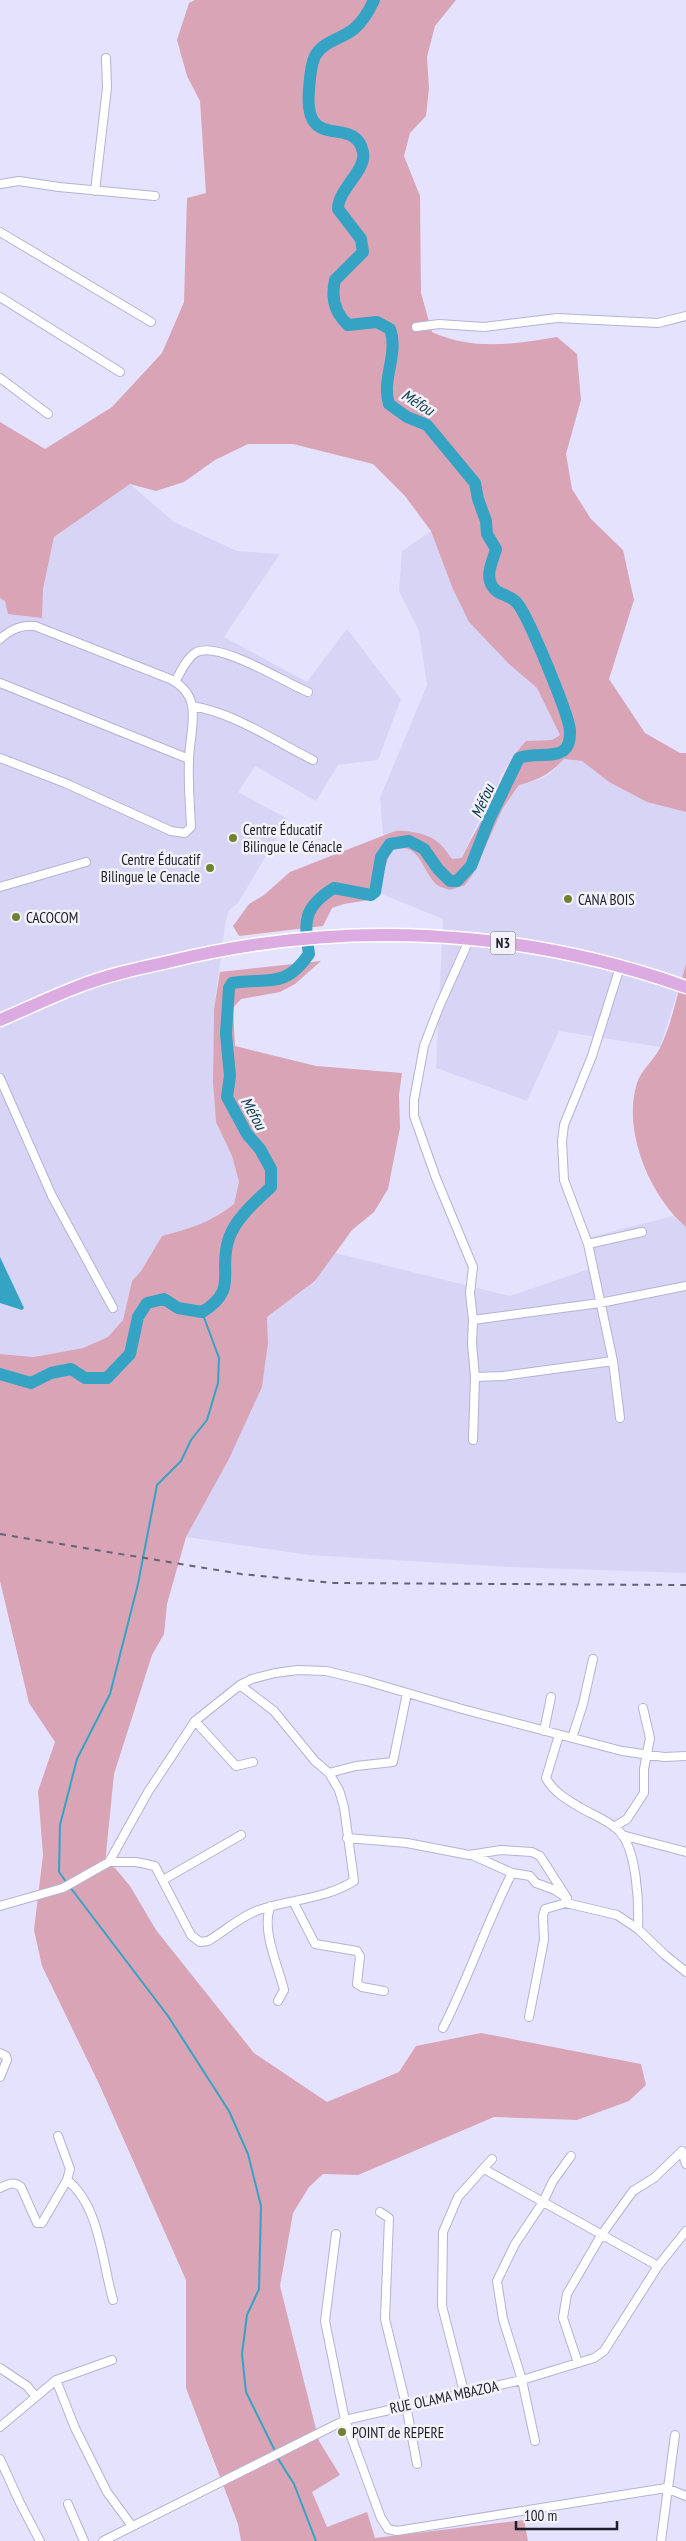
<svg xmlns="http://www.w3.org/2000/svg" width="686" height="2541" font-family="'PT Sans Narrow',sans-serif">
<rect width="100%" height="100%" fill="#e5e2fe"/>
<path fill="#d7d4f6" d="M130,484L174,522L237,551L280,554L224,637L307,682L347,629L401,699L378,760L338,765L316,801L255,766L238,792L288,819L238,903L229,910L225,925L214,1009L213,1082L216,1122L232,1156L239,1182L234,1204L223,1213L195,1228L162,1236L141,1271L132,1281L123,1320L108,1337L83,1348L56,1353L33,1357L0,1354V598L42,617L43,589L54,537Z
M431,531L452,587L490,642L509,664L537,688L560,734L552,740L526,741L501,775L491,802L474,830L462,858L452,860L395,831L383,835L380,798L427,685L419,631L399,591L402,551Z
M564,759L582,761L609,782L647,802L686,812V964L660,1047L559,1031L527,1101L436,1068L443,919L379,893L389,856L393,850L400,847L409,848L417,854L431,877L473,874L503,808L519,785L538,780L550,774Z
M673,1216L686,1227V1573L511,1567L309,1555L186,1537L229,1459L262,1387L268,1343L267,1317L315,1282L335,1253L510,1296L589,1269L583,1239Z"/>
<path fill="#d9a4b5" d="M195,0H456L435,26L427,57L429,88L426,116L410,133L404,156L420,196L421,293L432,332C474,351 514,344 557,337L577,354L581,400L566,454L572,489L591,519L623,550L634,600L609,679L645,733L680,753H686V812L647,802L609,782L582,761L564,759C550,774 539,780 519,785L503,808L473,874L465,885L450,890C445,888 438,887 435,883C421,868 419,841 393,850L389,856L375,899L344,904L332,908L323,926L239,936L233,926L249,904L264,895L290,872L395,831C408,830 429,834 439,843C444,847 448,854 452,859L462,858C471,838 482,821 491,802C502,780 508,760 526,741L552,740L560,735L537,688L509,664L469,622L452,587L431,531L405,496L373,464L293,444H248L215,460L184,482L156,491L130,484L54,537L43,589L42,618L8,614L5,601L0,598V422L45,449L112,407L162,353L184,302L187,198L206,193L200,101L187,76L177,40L189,3Z
M321,961L295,984L280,992L241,999L233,1008L235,1046L316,1066L402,1073L399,1095L400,1128L388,1189L374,1212L352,1230L315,1281L267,1317L268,1343L262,1387L229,1459L186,1537L167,1604L164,1634L152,1655L114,1774L105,1864L115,1868L130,1886L156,1930L254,2053L327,2102L399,2072L416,2046L481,2033L641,2064L646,2085L629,2101L577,2120L494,2117L358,2175L323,2174L309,2187L293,2213L280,2286L319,2441L340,2475L312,2492L327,2527L367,2512L375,2538L524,2520L528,2541H241L238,2524L186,2388V2280L100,2086L42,1966L34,1930L43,1855L38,1791L55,1742L29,1703L0,1581V1354L33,1357L56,1353L83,1348L108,1337L123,1320L132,1281L141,1271L162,1236C189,1229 212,1222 234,1204L239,1182L232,1156L216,1122L213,1082L214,1009L220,972Z
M686,964V1227C650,1196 622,1131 637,1083C641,1070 654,1060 660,1048C672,1024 678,990 686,964Z"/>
<path fill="#35a3c4" d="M0,1257L24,1308L22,1310L0,1303Z"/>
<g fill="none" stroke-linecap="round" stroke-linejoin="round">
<path stroke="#35a3c4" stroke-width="2" d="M67,1883L59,1872L60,1825L77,1759L110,1694L138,1584L157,1485L181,1461L191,1440L207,1420L218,1383L219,1358L202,1312
M70,1887L168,2016L229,2111L248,2154L261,2206L259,2289L247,2315L242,2354L246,2392L276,2453
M277,2457L294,2484L316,2541"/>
<path stroke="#35a3c4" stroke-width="12" d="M0,1374L31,1383L51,1373L71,1369L85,1378H107L130,1354L138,1317L147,1303L164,1299L178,1308L202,1312C240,1289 217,1272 229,1238C236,1218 256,1201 271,1187V1169L260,1149L247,1134L227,1097L230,1076L226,1034L229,988L232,983L239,982C273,979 287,986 309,954C304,921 303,907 334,888L371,895L375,892L381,857L390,844L409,841L424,849L438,869L450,881H457L471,866L489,820L519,758C534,752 552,758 563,751C570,746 570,737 570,730C568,713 528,615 517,603C510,594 498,596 492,586C485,574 493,561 496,549L487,534L486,521L478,499L475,483L427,425L407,417L389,404C381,380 399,354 390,329L377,322L348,325C335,313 331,297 335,280L363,252L361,239L338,209C338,189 367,170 363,152C355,113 303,155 309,90C310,78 310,67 315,56C324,40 343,39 355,28C364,20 369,11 374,0"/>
<g stroke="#b5b2d3" stroke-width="10">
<path id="minor" d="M0,184L19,181L59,187L155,196
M95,191L107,88L106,58
M0,232L151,322
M0,297L120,372
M416,327L439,324L484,327L557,318L658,323L686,316
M0,378L48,414
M0,639C11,629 21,625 35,626L170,679C206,697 189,730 189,761C188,783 190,805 191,827L185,833L171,831L65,783L0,758
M175,682C180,673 186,659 195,653C217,639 285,683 308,692
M0,683L189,759
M192,706C235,713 274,741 313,760
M0,887L86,862
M470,938L439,1007L424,1046L414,1100V1116L436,1178L473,1267L470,1293L473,1320L472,1343L475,1377L473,1440
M620,967L592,1056L564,1125L562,1141L564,1180L588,1244L613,1361L620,1418
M0,1078L52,1196L113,1308
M588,1244L642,1232
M473,1320L600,1303L686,1286
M475,1377L503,1376L613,1361
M195,1721L236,1766L253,1762
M544,1731L551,1697
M559,1735L546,1778C553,1792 568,1800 581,1808C593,1815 610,1821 620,1832C637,1851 639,1904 638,1929
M572,1738L583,1704L593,1659
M329,1773L356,1766L393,1762L407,1693
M614,1827L627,1819L644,1793V1769L650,1738L643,1708
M622,1835L686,1852
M347,1838L407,1843L469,1855L501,1850L532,1852L540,1856L567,1898L566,1903L617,1915L638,1929L665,1955L686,1972
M472,1855L512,1873L530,1876L536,1883L555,1890L565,1897
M109,1862H136L155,1866L191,1935L200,1942L208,1941C225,1931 242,1915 262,1909C293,1899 325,1899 354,1881L344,1807L339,1790L329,1773L315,1761L274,1711L240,1685
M163,1880L241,1835
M294,1903L315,1944L357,1951L360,1956L357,1984L362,1987L384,1991
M0,1906L63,1888L109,1862L148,1792L195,1721L240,1685L252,1679L275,1673L298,1670L326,1671L363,1680L462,1709L622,1751L664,1757L686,1756
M271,1906C260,1928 279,1968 284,1990L278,2001
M529,2017L544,1940L543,1916L545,1909L566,1903
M443,2028C469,1977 486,1924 512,1873
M0,2053L6,2056L7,2060L0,2077
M484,2169L658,2266
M67,2180C100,2206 102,2262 113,2300
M0,2188C8,2184 13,2181 21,2187L37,2223H42L67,2180L70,2169L58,2136
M380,2212L389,2218L385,2319L406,2405L417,2464
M336,2234L325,2321L345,2420L381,2518L388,2529L397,2531L666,2488L686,2496
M578,2363L563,2318L567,2294L602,2234L633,2191L654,2178L682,2151L686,2164
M0,2368L27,2386L36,2397
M56,2380L75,2428L107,2492L132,2526
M464,2392L442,2306L443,2232L458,2197L492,2159
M0,2427L56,2380L112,2360
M535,2441L522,2380L503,2319L497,2281L515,2244L543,2202L553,2181L571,2156
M0,2459L20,2503L40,2541
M68,2504L84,2541
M103,2541L345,2420L522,2380L594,2358L604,2351L658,2266L686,2231
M661,2541L675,2435"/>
</g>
<g stroke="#fff" stroke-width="15">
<path id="trunk" d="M0,1020C26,1009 51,997 77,987C107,975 140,968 172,961C343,919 520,928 686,987"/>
</g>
<use href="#minor" stroke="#fff" stroke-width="8"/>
<use href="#trunk" stroke="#dcabe2" stroke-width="12"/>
<path stroke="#646273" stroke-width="2" stroke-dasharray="6 6" stroke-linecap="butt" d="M0,1534L241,1574L334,1583L686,1585"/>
</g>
<g fill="#6f8231" stroke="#f3f2f9" stroke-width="2">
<circle cx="233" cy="838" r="5"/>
<circle cx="210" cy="868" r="5"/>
<circle cx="568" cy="899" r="5"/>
<circle cx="16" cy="917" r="5"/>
<circle cx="342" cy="2432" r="5"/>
</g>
<g text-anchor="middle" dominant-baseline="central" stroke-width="5" stroke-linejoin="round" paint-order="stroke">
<rect fill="#f3f2f9" stroke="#5f5e68" stroke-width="1" x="490.5" y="931.5" width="25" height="23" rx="4"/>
<g font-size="14" font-weight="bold" fill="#1f1e2a">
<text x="503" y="943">N3</text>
</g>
<g font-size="15" fill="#1f1e2a" stroke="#f3f2f9" text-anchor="start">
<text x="243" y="829">Centre Éducatif<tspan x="243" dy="17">Bilingue le Cénacle</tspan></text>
<text x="200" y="859" text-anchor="end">Centre Éducatif<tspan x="200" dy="17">Bilingue le Cenacle</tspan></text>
<text x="578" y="899">CANA BOIS</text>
<text x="26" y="917">CACOCOM</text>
<text x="352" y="2432">POINT de REPERE</text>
</g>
<g font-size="15" fill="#1f1e2a" stroke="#f3f2f9">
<text transform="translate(444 2397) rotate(-12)">RUE OLAMA MBAZOA</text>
</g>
<g font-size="16" font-style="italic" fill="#0c3c4a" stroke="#f3f2f9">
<text transform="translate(418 402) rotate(32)">Méfou</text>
<text transform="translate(482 801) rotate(-66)">Méfou</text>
<text transform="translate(254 1113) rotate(61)">Méfou</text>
</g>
</g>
<path d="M516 2521v8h101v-8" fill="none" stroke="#1f1e2a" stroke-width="2.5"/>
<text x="524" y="2521" font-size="15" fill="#1f1e2a" stroke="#f3f2f9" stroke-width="4" paint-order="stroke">100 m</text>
</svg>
